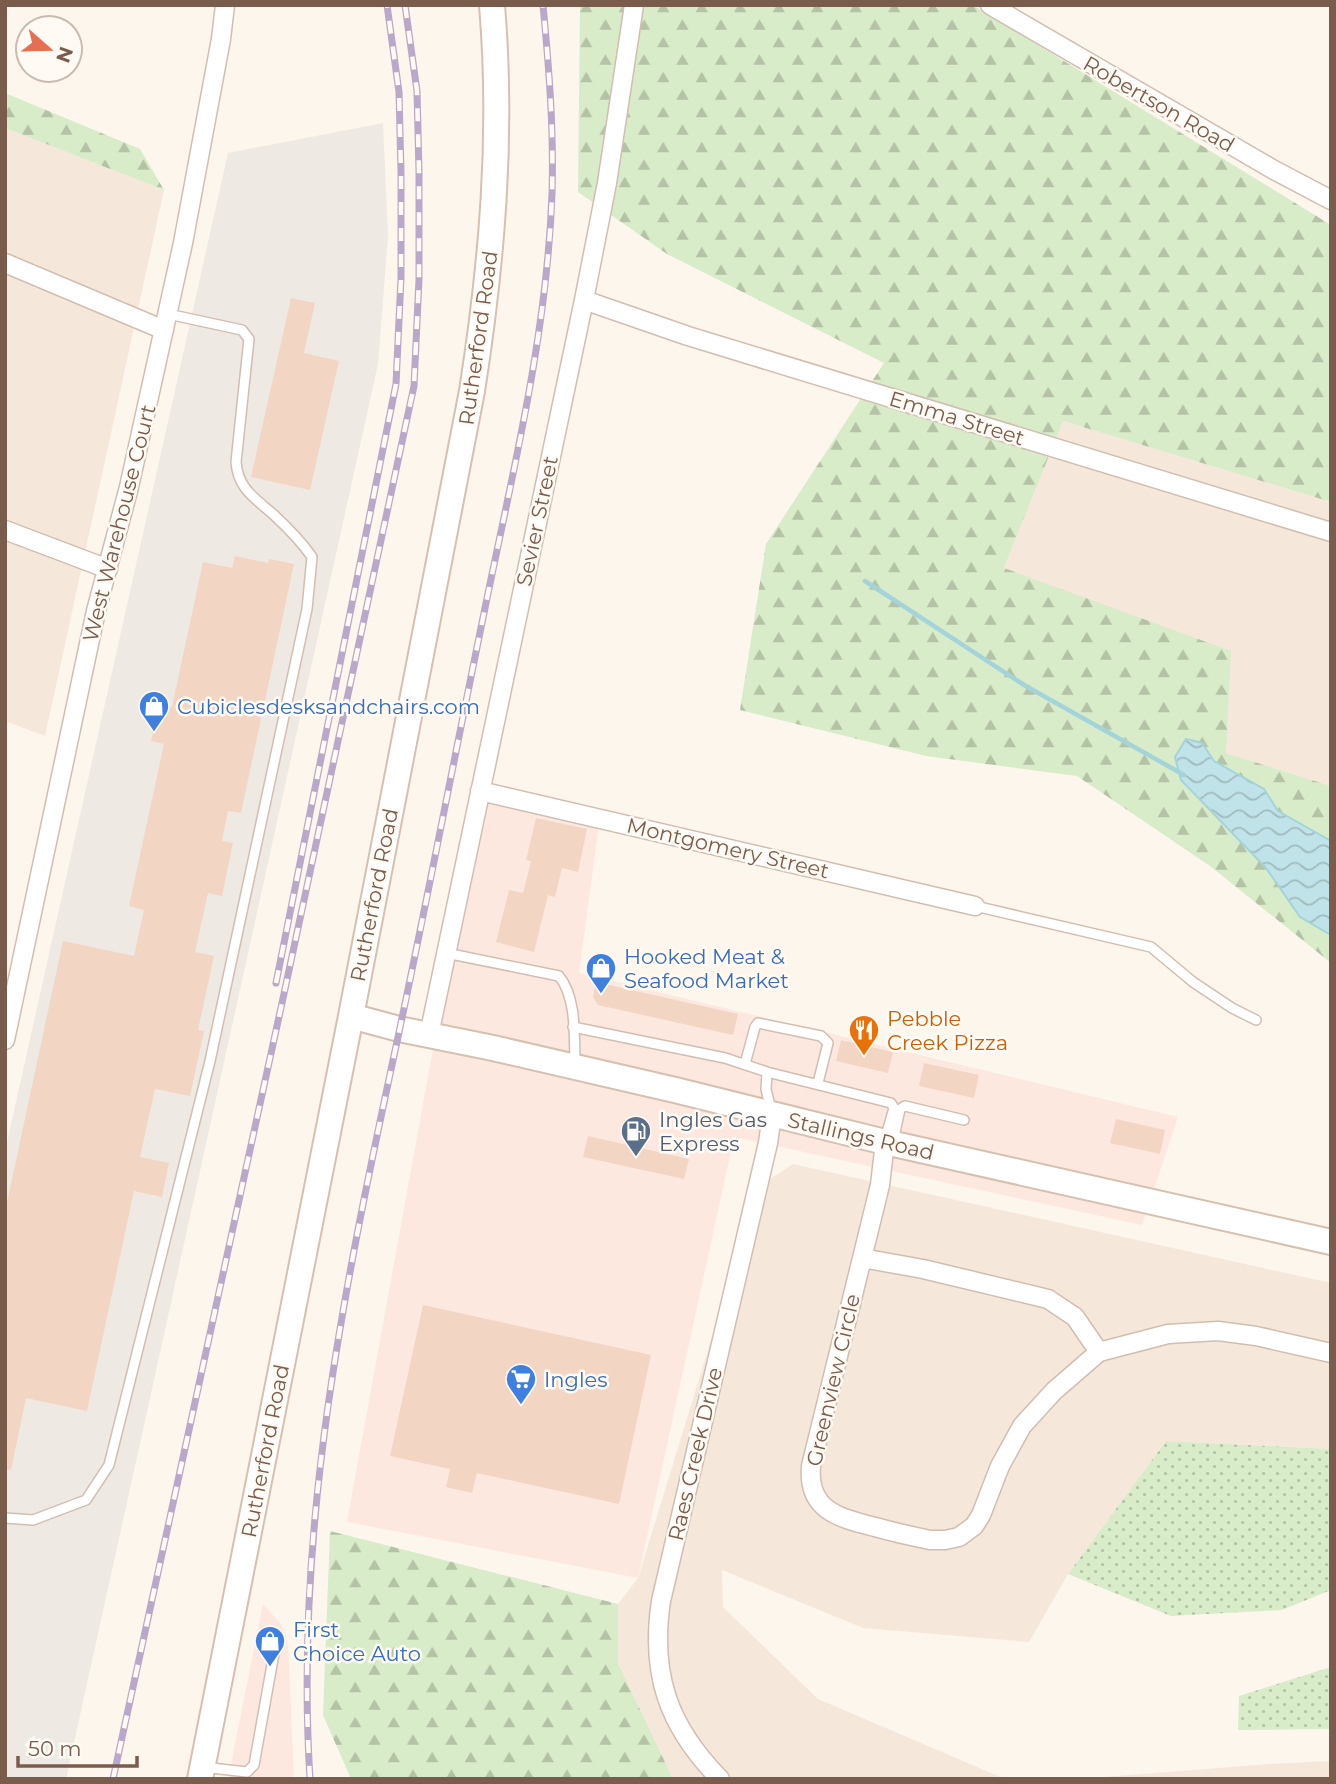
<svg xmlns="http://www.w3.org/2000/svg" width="1336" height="1784" font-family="Montserrat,sans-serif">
<defs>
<pattern id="grass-dots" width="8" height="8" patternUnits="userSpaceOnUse" patternTransform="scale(1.75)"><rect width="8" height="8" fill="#d8ecc9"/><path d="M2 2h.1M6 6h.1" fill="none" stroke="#b4c2a5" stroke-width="1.8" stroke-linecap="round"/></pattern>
<pattern id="forest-firs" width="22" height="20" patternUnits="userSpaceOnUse" patternTransform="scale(1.75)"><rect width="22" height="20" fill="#d8ecc9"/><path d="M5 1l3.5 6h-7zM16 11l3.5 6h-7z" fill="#b4c2a5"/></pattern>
<pattern id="water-waves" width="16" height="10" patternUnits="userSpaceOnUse" patternTransform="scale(1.75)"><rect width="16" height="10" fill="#bfe3e8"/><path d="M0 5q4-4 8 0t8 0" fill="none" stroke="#a0bbbe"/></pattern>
</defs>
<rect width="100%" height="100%" fill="#fdf6ec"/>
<path fill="#f5e8da" d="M5,128L164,190L45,736L5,721Z
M1063,421L1331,502V786L1226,753L1004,568Z
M793,1164L1331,1283V1449L1166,1441L1068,1574L1029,1642L863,1628L722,1570L723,1607L818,1699L1005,1779H673L618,1663V1604L638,1578L758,1187Z
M1331,1761V1779H1078L1270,1764Z"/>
<path fill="#fde8e0" d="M480,791L600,818L579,973L1178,1117L1142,1225L734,1137L638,1578L347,1522Z
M263,1604L281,1624L288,1643L294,1779H228Z"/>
<path fill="#efe9e4" d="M383,123L388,236L378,364L66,1779H5V1151L228,153Z"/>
<path fill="url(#grass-dots)" d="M1166,1441L1331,1449V1590L1282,1610L1171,1616L1068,1574Z
M1331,1667V1729L1238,1730L1239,1696Z"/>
<path fill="url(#forest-firs)" d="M580,5H973L1331,225V502L1063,421L1004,568L1231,651L1226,753L1331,786V963L1210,866L1077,776L926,756L740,710L766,544L884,363L667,254L578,192Z
M5,93L140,149L164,190L5,128Z
M330,1531L618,1604V1663L673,1779H351L323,1715Z"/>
<path fill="url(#water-waves)" stroke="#a5d3da" stroke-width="2" d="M1186,739L1202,743L1214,761L1264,789L1278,811L1331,841V935L1300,917L1266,868L1181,780L1175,757Z"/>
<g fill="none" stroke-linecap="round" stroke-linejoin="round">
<path stroke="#a5d3da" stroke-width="4.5" d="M865,581L1024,685L1184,775"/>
</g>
<path fill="#f3d5c3" d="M291,298L315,303L304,353L339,361L310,490L251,477Z
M235,556L268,563L269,559L294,564L241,813L228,811L222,841L233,843L222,896L208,893L195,952L214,956L198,1030L204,1031L190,1096L155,1089L140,1157L169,1163L162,1197L134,1191L87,1411L26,1398L11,1470L5,1469V1212L63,941L134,956L144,910L129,906L164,744L151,741L159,704L172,707L203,562L232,568Z
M536,818L587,829L578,872L562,868L555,897L548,895L534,952L496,942L509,890L523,893L531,861L526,860Z
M596,982L738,1014L733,1035L598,1005L593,997Z
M841,1040L893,1052L888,1073L836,1061Z
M924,1063L979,1075L974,1098L919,1086Z
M1116,1119L1165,1130L1160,1154L1110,1143Z
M588,1136L689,1159L684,1179L583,1157Z
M423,1305L651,1355L619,1504L477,1473L472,1493L446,1487L450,1469L390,1456Z"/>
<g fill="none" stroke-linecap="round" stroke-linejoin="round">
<g stroke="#d1beb0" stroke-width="12">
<path id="lane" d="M975,906L1151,947L1193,982L1232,1008L1256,1020
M446,953L559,976C577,998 574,1037 575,1065
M573,1027L725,1058L767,1072L766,1089L771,1110
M745,1064L755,1027L758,1023L821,1036L828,1043L818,1083
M767,1072L891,1103L894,1108L885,1139
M893,1142L900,1109L905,1106L964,1120
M5,1518L33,1520L86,1500L109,1465L210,1061L307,609L312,557C301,541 288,528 274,515C255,498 238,489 236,462L249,339L242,330L168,314
M202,1767L247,1772L254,1765L275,1648"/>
</g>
<g stroke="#d1beb0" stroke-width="21">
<path id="street" d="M990,5L1274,170L1331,200
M5,263L164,330
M584,300L688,336L1331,532
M5,530L108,569
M480,791L975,906
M429,1035L584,300L607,183L634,5
M5,1040L96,611L129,487L183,243L221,39L225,5
M885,1142L880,1185L811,1466C807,1511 840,1518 875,1527C893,1532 911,1536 930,1540H945L959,1537L974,1526L981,1515L1000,1466L1022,1426L1054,1391L1099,1352L1168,1334L1218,1331L1256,1336L1331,1353
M862,1258L923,1269L1048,1299L1075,1317L1099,1352
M720,1779C668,1726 650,1674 661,1601L768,1143L772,1115"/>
</g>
<g stroke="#d6c0b0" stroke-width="28">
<path id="secondary" d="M351,1016L399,1029L493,1048L675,1090L885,1142L1331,1242
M200,1779L351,1016L472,391C492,263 503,135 492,5"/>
</g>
<use href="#lane" stroke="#fff" stroke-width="9"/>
<use href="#street" stroke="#fff" stroke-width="18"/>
<use href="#secondary" stroke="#fff" stroke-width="24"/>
<g stroke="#b9a8c9" stroke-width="7">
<path id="rail" d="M276,983L396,384L401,278V173L399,92L387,5
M113,1779L282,1003L414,386L419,279V172L417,91L405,5
M310,1779C294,1525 345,1284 398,1037C428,896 455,754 484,613C512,475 547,336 552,194C554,131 549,68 543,5"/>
</g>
<use href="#rail" stroke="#fffaf3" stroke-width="4.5" stroke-dasharray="13" stroke-linecap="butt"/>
</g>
<defs>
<g id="shop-pin" transform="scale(1.575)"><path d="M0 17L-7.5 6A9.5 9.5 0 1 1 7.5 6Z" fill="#3f7fe0" stroke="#fffaf3"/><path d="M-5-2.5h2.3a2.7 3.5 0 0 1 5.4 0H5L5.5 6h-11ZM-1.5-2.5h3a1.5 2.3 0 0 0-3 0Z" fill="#fff"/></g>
<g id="restaurant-pin" transform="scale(1.575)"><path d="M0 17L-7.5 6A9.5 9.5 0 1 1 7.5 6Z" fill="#e8710a" stroke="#fffaf3"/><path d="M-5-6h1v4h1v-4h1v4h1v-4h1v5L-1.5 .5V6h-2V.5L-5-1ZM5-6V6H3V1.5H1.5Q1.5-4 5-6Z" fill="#fff"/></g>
<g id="fuel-pin" transform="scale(1.575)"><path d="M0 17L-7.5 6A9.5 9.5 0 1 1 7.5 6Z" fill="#5c6f8a" stroke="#fffaf3"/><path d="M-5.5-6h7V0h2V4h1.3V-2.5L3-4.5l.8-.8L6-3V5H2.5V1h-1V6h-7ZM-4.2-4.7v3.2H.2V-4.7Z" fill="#fff"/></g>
<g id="supermarket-pin" transform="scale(1.575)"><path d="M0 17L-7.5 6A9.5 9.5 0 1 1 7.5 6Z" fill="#3f7fe0" stroke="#fffaf3"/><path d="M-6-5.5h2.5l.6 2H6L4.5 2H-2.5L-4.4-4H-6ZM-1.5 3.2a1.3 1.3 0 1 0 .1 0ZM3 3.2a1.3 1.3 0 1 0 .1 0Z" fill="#fff"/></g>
</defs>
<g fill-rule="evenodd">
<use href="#shop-pin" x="154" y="706"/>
<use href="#shop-pin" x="601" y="968"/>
<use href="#restaurant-pin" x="864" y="1030"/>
<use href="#fuel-pin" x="636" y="1131"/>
<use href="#supermarket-pin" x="521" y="1379"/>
<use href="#shop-pin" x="270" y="1641"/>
</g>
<g text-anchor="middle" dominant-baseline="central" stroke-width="5" stroke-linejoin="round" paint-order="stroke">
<g font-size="21" fill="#7a5c4d" stroke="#fffaf3">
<text transform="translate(1159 104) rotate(30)">Robertson Road</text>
<text transform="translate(478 338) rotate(-82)">Rutherford Road</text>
<text transform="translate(957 418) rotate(17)">Emma Street</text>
<text transform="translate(537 521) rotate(-78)">Sevier Street</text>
<text transform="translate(119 523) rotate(-76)">West Warehouse Court</text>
<text transform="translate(728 848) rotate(13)">Montgomery Street</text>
<text transform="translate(374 895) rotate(-79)">Rutherford Road</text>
<text transform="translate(861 1136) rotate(13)">Stallings Road</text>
<text transform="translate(833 1380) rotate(-77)">Greenview Circle</text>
<text transform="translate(265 1451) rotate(-79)">Rutherford Road</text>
<text transform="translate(695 1454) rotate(-77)">Raes Creek Drive</text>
</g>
<g font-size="21" fill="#366cbe" stroke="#fffaf3" text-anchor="start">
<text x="177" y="706">Cubiclesdesksandchairs.com</text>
<text x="624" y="956">Hooked Meat &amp;<tspan x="624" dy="24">Seafood Market</tspan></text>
<text x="544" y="1379">Ingles</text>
<text x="293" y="1629">First<tspan x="293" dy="24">Choice Auto</tspan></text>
</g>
<g font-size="21" fill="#c56008" stroke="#fffaf3" text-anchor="start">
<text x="887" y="1018">Pebble<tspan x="887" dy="24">Creek Pizza</tspan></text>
</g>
<g font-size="21" fill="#4e5e75" stroke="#fffaf3" text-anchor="start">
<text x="659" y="1119">Ingles Gas<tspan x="659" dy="24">Express</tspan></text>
</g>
</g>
<rect width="1336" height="1784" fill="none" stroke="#7a5c4d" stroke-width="14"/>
<g transform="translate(49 49) rotate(110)"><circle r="33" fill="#fffaf3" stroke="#cabbb1" stroke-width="2"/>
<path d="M0-5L12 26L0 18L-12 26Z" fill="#e76f51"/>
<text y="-10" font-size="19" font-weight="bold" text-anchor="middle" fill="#7a5c4d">N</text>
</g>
<path d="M18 1756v10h119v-10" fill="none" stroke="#7a5c4d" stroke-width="3.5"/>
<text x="28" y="1756" font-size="21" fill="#7a5c4d" stroke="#fffaf3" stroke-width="5" paint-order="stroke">50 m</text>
</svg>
